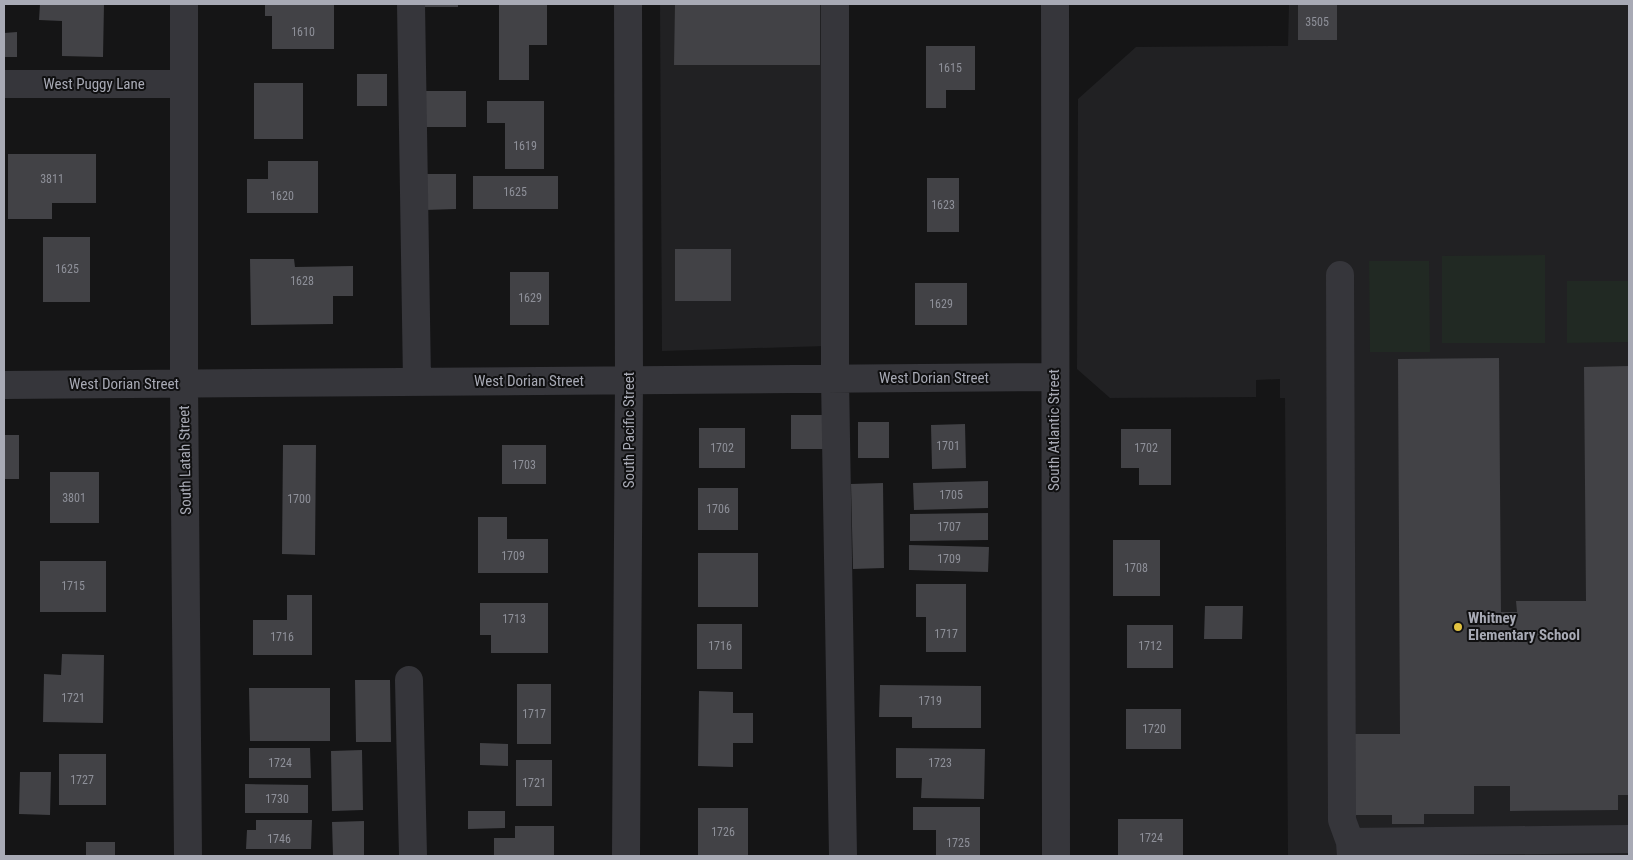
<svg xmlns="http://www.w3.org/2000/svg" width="1633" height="860" font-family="'Roboto Condensed',sans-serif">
<rect width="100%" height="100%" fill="#151516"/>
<path fill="#212123" d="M660,4H826L825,346L662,351Z
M1289,4H1629V856H1288L1285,398H1280V379L1256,380V397L1110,398L1077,369L1078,99L1136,47L1288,46Z"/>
<path fill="#212923" d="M1545,255V343H1442V256Z
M1369,261H1429L1430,352H1370Z
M1567,281H1629V342L1567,343Z"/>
<path fill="#424246" d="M40,4H104L103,57L62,56V21L39,20Z
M265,4H334V49H272V16H265Z
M420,4H458V7H420Z
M499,4H547V45H529V80H499Z
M675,4H820V65H674Z
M1298,4H1337V40H1298Z
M17,32V57H4V33Z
M926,46H975V90H946V108H926Z
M357,74H387V106H357Z
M254,83H303V139H254Z
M423,91H466V127H423Z
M487,101H544V169H505V123H487Z
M8,154H96V203H52V219H8Z
M268,161H318V213H247V179H268Z
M425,174H456V209L425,210Z
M473,176H558V209H473Z
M927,178H959V232H927Z
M43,237H90V302H43Z
M675,249H731V301H675Z
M250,259H294L295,267L353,266V296H333V324L251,325Z
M510,272H549V325H510Z
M915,283H967V325H915Z
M1499,358L1501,612H1517L1516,601H1586L1584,367L1629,366V795H1618V810L1510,811V786H1474V814H1424V824H1392V815H1354V734H1400L1398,359Z
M791,415H825V449H791Z
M858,422H889V458H858Z
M965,424L966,468L932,469L931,425Z
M699,428H745V468H699Z
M1121,429H1171V485H1139V468H1121Z
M4,435H19V479H4Z
M283,445H316L315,555L282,554Z
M502,445H546V484H502Z
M50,472H99V523H50Z
M988,481V508L914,510L913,483Z
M883,483L884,568L853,569L851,484Z
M698,488H738V530H698Z
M988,513V540L910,541V514Z
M478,517H507V539H548V573H478Z
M1113,540H1160V596H1113Z
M909,545L989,547L988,572L909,570Z
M698,553H758V607H698Z
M40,561H106V612H40Z
M916,584H966V652H926V617H916Z
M287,595H312V655H253V620H287Z
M480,603H548V653H491V635H480Z
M1205,606H1243L1242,639H1204Z
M697,624H742V669H697Z
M1127,625H1173V668H1127Z
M62,654L104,655L103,723L43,722L44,674L61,675Z
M355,680H390L391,742H356Z
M517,684H551V744H517Z
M880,685L981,686V728H912V717H879Z
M249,688H330V741H250Z
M699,691L733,692V713H753V743H733V767L698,766Z
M1126,709H1181V749H1126Z
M480,743L508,744V766L480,765Z
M249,748H310L311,778H249Z
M896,748L985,749L984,799L921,798L922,778H896Z
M362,750L363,810L332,811L331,751Z
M59,754H106V805H59Z
M516,760H552V806H516Z
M20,772H51L50,815L19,814Z
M245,784L308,785V813H245Z
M913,807H980V856H936V830H913Z
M698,808H748V856H698Z
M468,811H505V828L468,829Z
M1118,819H1183V856H1118Z
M256,820H312L311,849H246L247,830H256Z
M364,821V856H333L332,822Z
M515,826H554V856H494V838H515Z
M86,842H115V856H86Z"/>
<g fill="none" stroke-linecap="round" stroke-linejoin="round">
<path stroke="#36363b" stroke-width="28" d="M184,4V383L188,856
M411,4L417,381
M835,4V379L843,856
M1055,4L1056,856
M4,84H184
M1340,275L1342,820L1350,842L1351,856
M4,385L1054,377
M409,680L413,856
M1350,842L1629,839
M626,856L629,380L628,4"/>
</g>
<circle fill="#e2c341" stroke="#101011" stroke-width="2" cx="1458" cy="627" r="5"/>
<g text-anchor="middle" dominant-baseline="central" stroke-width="4" stroke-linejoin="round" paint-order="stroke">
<g font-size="12" fill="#8e9099">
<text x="1317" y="22">3505</text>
<text x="303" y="32">1610</text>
<text x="950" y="68">1615</text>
<text x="525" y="146">1619</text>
<text x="52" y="179">3811</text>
<text x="515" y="192">1625</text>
<text x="282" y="196">1620</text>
<text x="943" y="205">1623</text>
<text x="67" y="269">1625</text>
<text x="302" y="281">1628</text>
<text x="530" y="298">1629</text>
<text x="941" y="304">1629</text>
<text x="948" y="446">1701</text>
<text x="722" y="448">1702</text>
<text x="1146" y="448">1702</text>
<text x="524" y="465">1703</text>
<text x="951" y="495">1705</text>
<text x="74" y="498">3801</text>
<text x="299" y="499">1700</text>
<text x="718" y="509">1706</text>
<text x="949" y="527">1707</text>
<text x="513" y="556">1709</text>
<text x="949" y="559">1709</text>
<text x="1136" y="568">1708</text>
<text x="73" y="586">1715</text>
<text x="514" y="619">1713</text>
<text x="946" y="634">1717</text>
<text x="282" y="637">1716</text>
<text x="720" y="646">1716</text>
<text x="1150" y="646">1712</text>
<text x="73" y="698">1721</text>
<text x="930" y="701">1719</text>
<text x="534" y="714">1717</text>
<text x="1154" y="729">1720</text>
<text x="280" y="763">1724</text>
<text x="940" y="763">1723</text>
<text x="82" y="780">1727</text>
<text x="534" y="783">1721</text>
<text x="277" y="799">1730</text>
<text x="723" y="832">1726</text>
<text x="1151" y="838">1724</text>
<text x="279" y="839">1746</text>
<text x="958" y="843">1725</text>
</g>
<g font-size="15" fill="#a8aab5" stroke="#101011">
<text x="94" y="84">West Puggy Lane</text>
<text x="934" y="378">West Dorian Street</text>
<text x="529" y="381">West Dorian Street</text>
<text x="124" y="384">West Dorian Street</text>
<text transform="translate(629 430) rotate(-90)">South Pacific Street</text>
<text transform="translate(1054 430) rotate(-90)">South Atlantic Street</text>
<text transform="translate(185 460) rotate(-91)">South Latah Street</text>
</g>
<g font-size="15" font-weight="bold" fill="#a8aab5" stroke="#101011" text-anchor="start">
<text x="1468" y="618">Whitney<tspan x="1468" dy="17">Elementary School</tspan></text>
</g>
</g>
<rect width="1633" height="860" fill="none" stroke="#a8aab5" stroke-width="10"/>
</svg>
